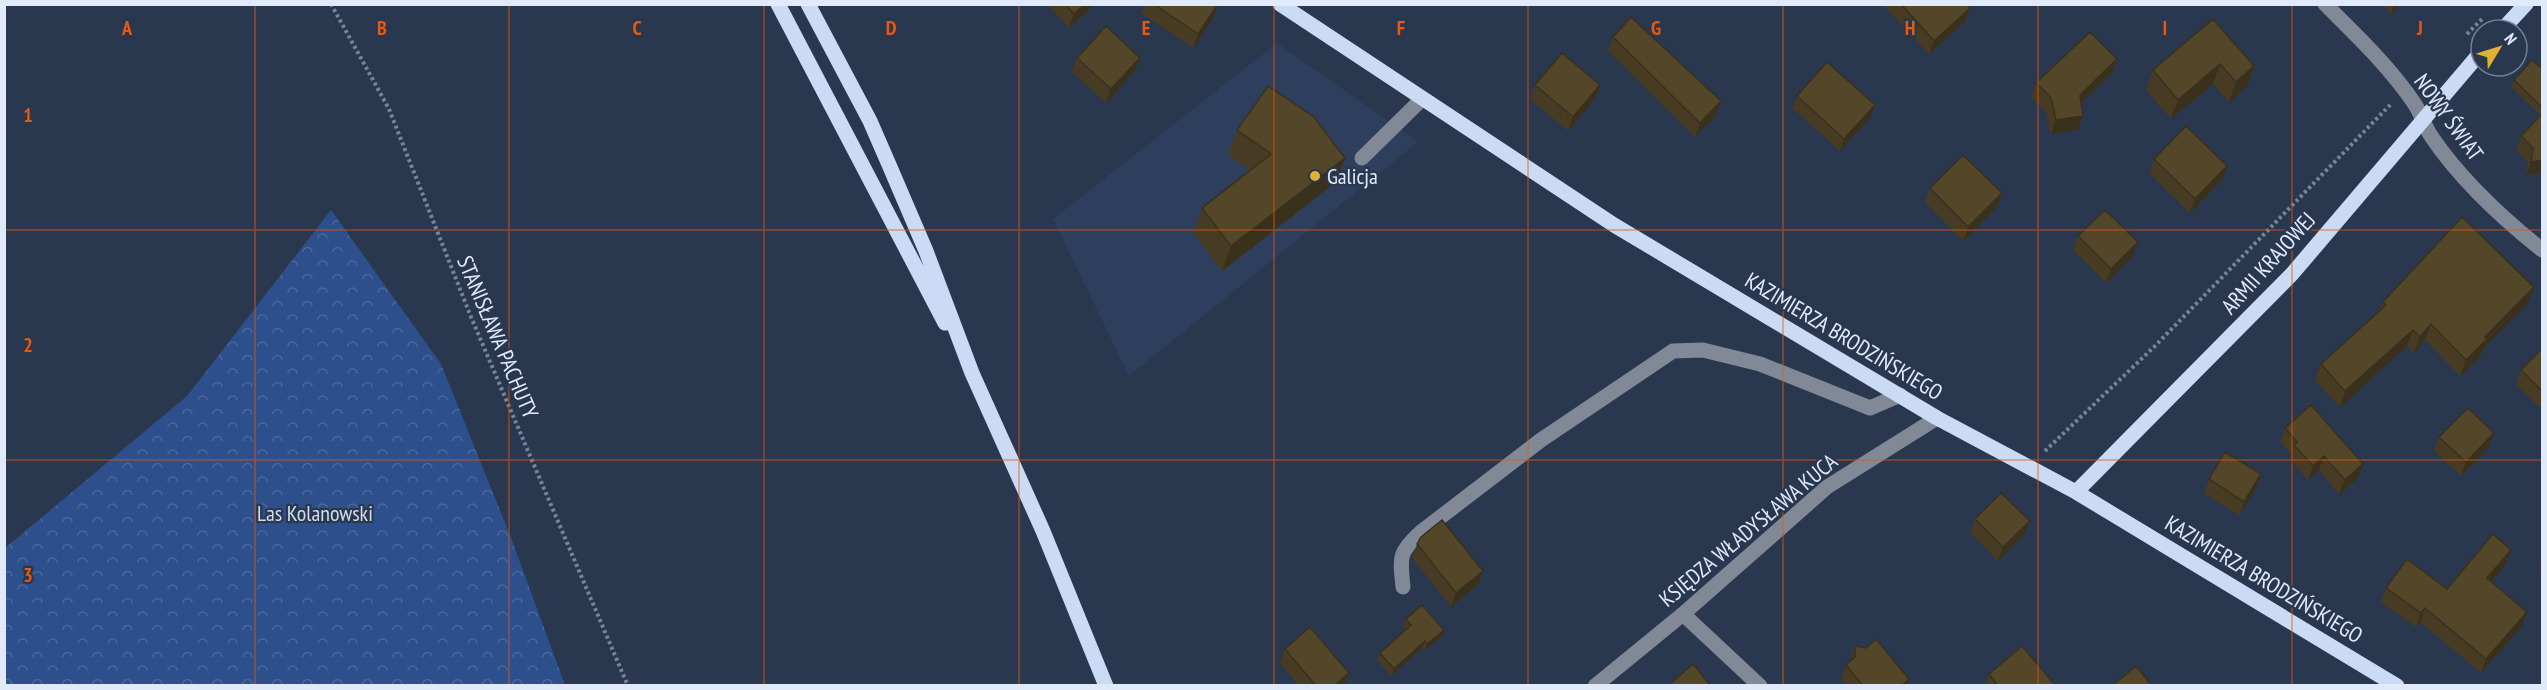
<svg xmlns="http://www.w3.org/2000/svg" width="2547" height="690" font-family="'PT Sans Narrow',sans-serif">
<defs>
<pattern id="forest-crowns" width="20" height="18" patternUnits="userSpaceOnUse" patternTransform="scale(1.5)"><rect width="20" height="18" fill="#2d4f8c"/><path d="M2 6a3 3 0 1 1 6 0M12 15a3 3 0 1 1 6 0" fill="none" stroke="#4b689d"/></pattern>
</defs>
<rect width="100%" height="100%" fill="#29374f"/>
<path fill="#2e3f5d" d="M1277,43L1418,142L1129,376L1053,219Z"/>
<path fill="url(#forest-crowns)" d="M331,210L441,364L510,535L565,685H5V548L187,396Z"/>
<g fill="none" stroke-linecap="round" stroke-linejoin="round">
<path stroke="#788498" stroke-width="4" stroke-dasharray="3 3" stroke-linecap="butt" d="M331,4L389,109L471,317L628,686
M2467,34L2483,18
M2045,451L2155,346L2391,104"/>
<path stroke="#818996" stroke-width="15" d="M2325,4C2356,35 2389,66 2414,103C2421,113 2424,125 2431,136C2460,179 2502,218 2542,250
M1362,158L1422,99
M1403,587C1400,557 1398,553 1421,532L1541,440L1673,351L1703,350L1760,364L1870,408L1900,395
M1683,614L1760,686
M1595,686L1683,614L1827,487L1937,418"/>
<path stroke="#cbdaf5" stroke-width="15" d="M778,4L945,323
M808,4L870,121L890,167L926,251L972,373L1043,531L1106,686
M1280,4L1614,225L1937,418L2076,492L2397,686
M2502,30L2526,4
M2076,492L2292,274L2481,52"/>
</g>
<path fill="#473c23" d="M1047,4H1095L1069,28Z
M1145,4H1218L1213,18L1193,48L1141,13Z
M1886,4H1967L1970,8L1965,22L1929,54L1885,7Z
M2381,4H2400L2391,14Z
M2213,19L2254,66L2247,86L2229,102L2213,84L2171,119L2146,90L2153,70Z
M1613,37L1716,115L1695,137L1608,51Z
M1077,58H1140L1135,71L1106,103L1072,72Z
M2117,59L2112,73L2081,103L2078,130L2051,134L2046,112L2031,97L2036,83Z
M2542,64V176L2540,173L2526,175L2528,162L2516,150L2521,136L2541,116L2511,87L2514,80Z
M1535,85H1600L1595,99L1568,131L1530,99Z
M1797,96L1875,105L1871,117L1840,151L1792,108Z
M1237,130L1336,182L1222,271L1193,233L1202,208L1250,170L1228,155Z
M2154,159L2222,180L2190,213L2149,173Z
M1930,188L2002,193L1997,207L1963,241L1925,202Z
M2078,236L2133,256L2106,283L2073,250Z
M2383,302L2528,303L2484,348L2481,355L2460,376L2425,340L2414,353L2407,346L2340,407L2315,380L2321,364L2379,311Z
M2542,349V405V404L2539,407L2516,384L2521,370Z
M2285,428L2358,478L2339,494L2319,470L2308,480L2289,458L2291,454L2280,441Z
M2439,437L2489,447L2461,476L2434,451Z
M2261,474L2256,488L2239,516L2204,493L2209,479Z
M1975,519L2030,521L2024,535L1998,561L1970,533Z
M1417,544L1483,571L1478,585L1451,607L1412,558Z
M2542,558V573L2539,569Z
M2506,564L2491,581L2522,626L2481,673L2420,622L2416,627L2381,602L2386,588L2447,589Z
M1406,619L1444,630L1441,637L1424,651L1422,648L1391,676L1377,660L1380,653L1406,629L1403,626Z
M1855,646L1907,686H1847L1841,678L1846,665L1850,661Z
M1285,649L1349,673L1344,686H1299L1280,663Z
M1989,674L2056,686H1985Z"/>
<path fill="#3a311d" d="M1085,4H1095L1069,28L1074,14Z
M1218,4L1213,18L1193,48L1198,34Z
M2394,4H2400L2391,14Z
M1970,8L1965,22L1929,54L1934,41Z
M1140,58L1135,71L1106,103L1111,89Z
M2117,59L2112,73L2075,109L2080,95Z
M2220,64L2213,84L2171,119L2178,100Z
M2254,66L2247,86L2229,102L2236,82Z
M1600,85L1595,99L1568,131L1573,117Z
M1721,101L1716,115L1695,137L1700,123Z
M1875,105L1871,117L1840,151L1844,139Z
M2083,116L2078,130L2051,134L2056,120Z
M1345,158L1336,182L1222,271L1231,246Z
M2542,160V166L2540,173L2526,175L2531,162Z
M2227,166L2222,180L2190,213L2195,199Z
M2002,193L1997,207L1963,241L1968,227Z
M2138,242L2133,256L2106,283L2111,269Z
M2534,287L2528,303L2484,348L2481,355L2460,376L2466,360L2485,337Z
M2431,324L2425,340L2414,353L2420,337Z
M2413,330L2407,346L2340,407L2345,391Z
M2494,433L2489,447L2461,476L2466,462Z
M2324,456L2319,470L2308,480L2313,466Z
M2363,464L2358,478L2339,494L2345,480Z
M2261,474L2256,488L2239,516L2244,502Z
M2030,521L2024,535L1998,561L2003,547Z
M2511,550L2506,564L2482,592L2487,578Z
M1483,571L1478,585L1451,607L1456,593Z
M2425,608L2420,622L2416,627L2421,613Z
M2527,612L2522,626L2481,673L2486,659Z
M1444,630L1441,637L1424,651L1427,644Z
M1425,641L1422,648L1391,676L1394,669Z
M1349,673L1344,686H1334Z
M1909,679L1907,686H1901Z"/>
<path fill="#534629" stroke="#3a311d" stroke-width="1.5" d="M1065,4H1085L1074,14Z
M1154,4H1218L1198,34Z
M1901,4H1967L1970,8L1934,41Z
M1631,17L1721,101L1700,123L1613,37Z
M2213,19L2254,66L2236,82L2220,64L2178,100L2153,70Z
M1106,26L1140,58L1111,89L1077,58Z
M2090,32L2117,59L2080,95L2083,116L2056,120L2051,98L2036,83Z
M1562,53L1600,85L1573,117L1535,85Z
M2532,60L2540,67L2542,64V107L2514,80Z
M1827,62L1875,105L1844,139L1797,96Z
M1268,86L1314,117L1345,158L1231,246L1202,208L1271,154L1237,130Z
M2542,114V160L2531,162L2533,148L2521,136Z
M2186,126L2227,166L2195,199L2154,159Z
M1963,155L2002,193L1968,227L1930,188Z
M2105,210L2138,242L2111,269L2078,236Z
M2462,217L2534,287L2485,337L2487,339L2466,360L2431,324L2420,337L2413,330L2345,391L2321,364L2386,305L2383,302Z
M2542,349V391L2521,370Z
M2311,405L2363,464L2345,480L2324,456L2313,466L2294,445L2297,442L2285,428Z
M2468,408L2494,433L2466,462L2439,437Z
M2225,452L2261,474L2244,502L2209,479Z
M2001,493L2030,521L2003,547L1975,519Z
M1442,520L1483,571L1456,593L1417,544L1421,537Z
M2493,534L2511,550L2487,578L2527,612L2486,659L2425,608L2421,613L2386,588L2407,559L2447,589Z
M1422,605L1444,630L1427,644L1425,641L1394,669L1380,653L1411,625L1406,619Z
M1310,627L1349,673L1334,686H1316L1285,649Z
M1876,639L1909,679L1901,686H1863L1846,665L1855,657V646L1866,648Z
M2022,646L2056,686H1998L1989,674Z
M1693,664L1711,686H1668Z
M2136,666L2152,686H2112Z"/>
<path fill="none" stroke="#e8590c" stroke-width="1.5" stroke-opacity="0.55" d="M255,4V686M509,4V686M764,4V686M1019,4V686M1274,4V686M1528,4V686M1783,4V686M2038,4V686M2292,4V686M4,230H2542M4,460H2542"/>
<circle fill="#e1af34" stroke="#29374f" stroke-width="2" cx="1315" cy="176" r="6"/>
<g text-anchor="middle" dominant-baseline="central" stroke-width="4.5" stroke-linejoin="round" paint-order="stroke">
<g font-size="22" fill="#e1eafa" stroke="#29374f">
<text transform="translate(2449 117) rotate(54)">NOWY ŚWIAT</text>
<text transform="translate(2268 263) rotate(-48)">ARMII KRAJOWEJ</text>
<text transform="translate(1844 336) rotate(31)">KAZIMIERZA BRODZIŃSKIEGO</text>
<text transform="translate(498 337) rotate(67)">STANISŁAWA PACHUTY</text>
<text transform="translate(1748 530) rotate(-40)">KSIĘDZA WŁADYSŁAWA KUCA</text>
<text transform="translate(2264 579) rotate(31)">KAZIMIERZA BRODZIŃSKIEGO</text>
</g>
<g font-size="22" fill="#e1eafa" stroke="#29374f" text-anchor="start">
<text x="1327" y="176">Galicja</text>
</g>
<g font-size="22" fill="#d1dcef" stroke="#29374f">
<text x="315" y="513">Las Kolanowski</text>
</g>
</g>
<g font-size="20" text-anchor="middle" font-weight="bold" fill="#e8590c" stroke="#29374f" stroke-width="4.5" stroke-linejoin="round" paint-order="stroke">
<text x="127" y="35">A</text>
<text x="382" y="35">B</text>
<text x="637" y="35">C</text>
<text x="891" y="35">D</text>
<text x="1146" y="35">E</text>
<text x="1401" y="35">F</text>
<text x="1656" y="35">G</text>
<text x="1910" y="35">H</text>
<text x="2165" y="35">I</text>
<text x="2420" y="35">J</text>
<text x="28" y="122">1</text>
<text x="28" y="352">2</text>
<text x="28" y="582">3</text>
</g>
<rect width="2547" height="690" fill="none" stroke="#e1eafa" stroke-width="12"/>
<g transform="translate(2499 48) rotate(52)"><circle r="28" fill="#29374f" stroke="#737f93" stroke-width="1.5"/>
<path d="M0-4.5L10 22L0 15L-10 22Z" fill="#e1af34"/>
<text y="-9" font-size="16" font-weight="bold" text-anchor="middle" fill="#e1eafa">N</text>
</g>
</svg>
